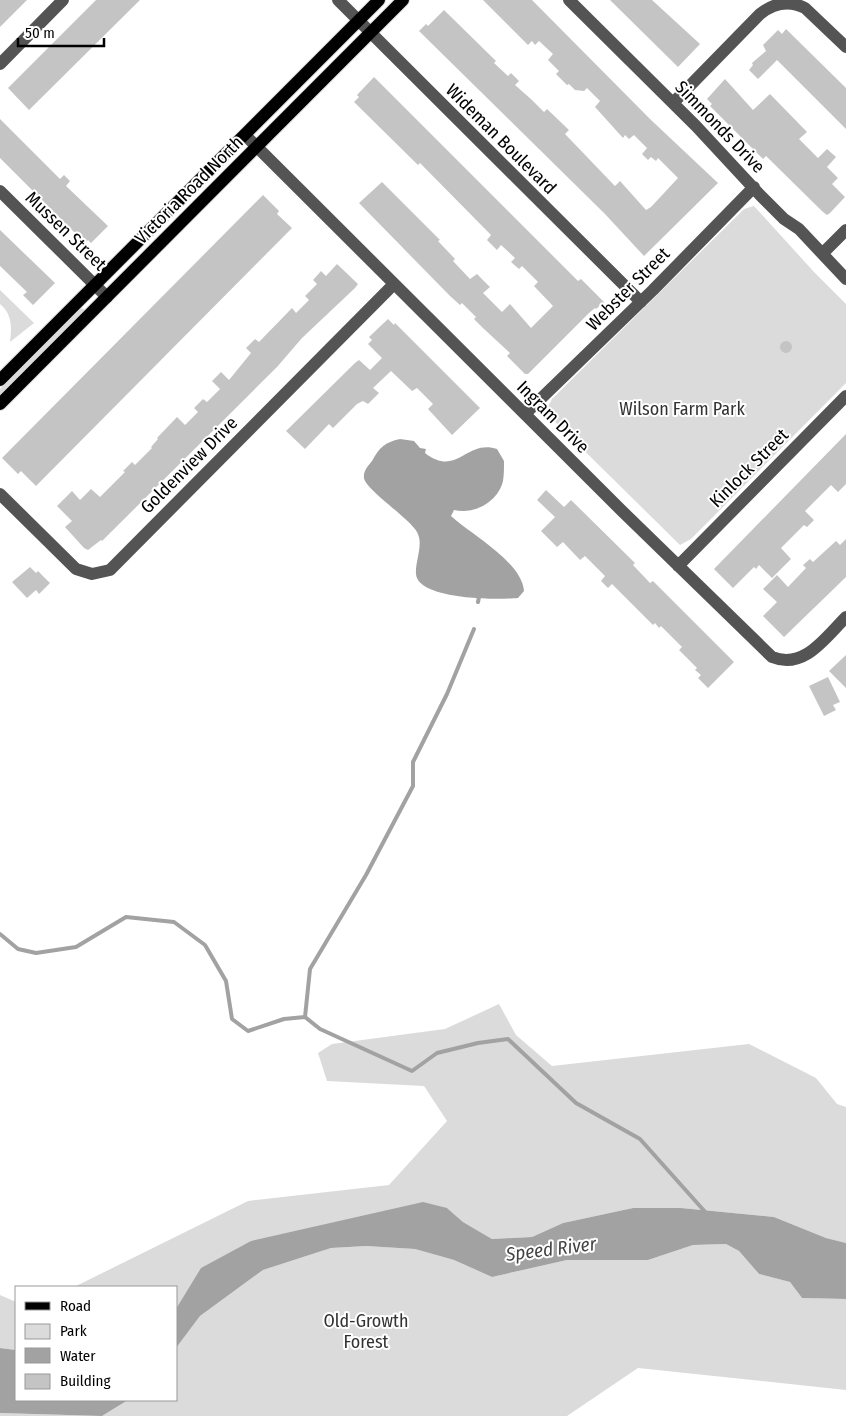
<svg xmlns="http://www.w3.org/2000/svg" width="846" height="1416" font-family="'Fira Sans Condensed',sans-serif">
<rect width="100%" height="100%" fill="#fff"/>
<path fill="#dbdbdb" d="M754,206L814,272L846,304V383L691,539L680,545L545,412L552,399L744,209Z
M0,290L34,323L10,342C12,327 12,314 0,304Z
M81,308L86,310L0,398V389Z
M499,1004L516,1035L552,1066L749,1044L816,1078L837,1104L846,1107V1243L826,1238L774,1217L681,1208H633L563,1223L532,1237L492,1239L463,1222L447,1208L251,1241L176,1309V1287H74L248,1201L389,1185L447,1121L424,1086L327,1081L318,1053L332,1044L445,1029Z
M726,1244L739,1251L759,1274L790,1282L802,1298L846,1299V1390L638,1368L567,1416H0V1413L102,1416L128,1400H176V1348L200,1316L263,1270L331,1248L366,1246L415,1249L454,1260L492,1277L567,1260H648L693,1245Z
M0,1295L16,1302V1350L0,1348Z"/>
<path fill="#a2a2a2" d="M400,439L414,441L420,448L426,449L425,453C457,478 466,439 497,449L504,461C504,468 504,475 503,481C498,502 474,515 454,510L451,516C472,535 522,562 524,591L518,598C499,600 418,600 416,574C415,561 424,544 417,532C409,518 365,489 364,478C363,471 368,466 372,461C379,448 385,442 400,439Z
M423,1202L447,1208L463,1222L492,1239L532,1237L563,1223L633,1208H681L774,1217L826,1238L846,1243V1299L802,1298L790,1282L759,1274L739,1251L726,1244L693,1245L648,1260H567L492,1277L454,1260L415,1249L366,1246L331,1248L263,1270L200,1316L176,1348V1309L201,1268L251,1241Z
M0,1348L16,1350V1400H128L102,1416L0,1413Z"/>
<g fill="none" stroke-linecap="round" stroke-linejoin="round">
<path stroke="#a2a2a2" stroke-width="4" d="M478,602L479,597
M0,934L18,949L36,953L76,947L126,917L174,922L205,945L226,981L232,1019L248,1031L284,1019L305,1017L320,1029L412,1071L437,1053L478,1043L508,1039L576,1103L640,1139L707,1214
M305,1017L310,969L366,875L413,786V762L447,694L474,629"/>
</g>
<path fill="#c4c4c4" d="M0,0H27L0,27Z
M96,0H140L29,110L8,88Z
M483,0H532L650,119L718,183L644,256L605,214L419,31L426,24L428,26L444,10L496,61L494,63L508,76L511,73L519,81L515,85L532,100L544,112L547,109L569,130L565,134L612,183L615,186L620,181L646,210L651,207L678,178L658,158L656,161L651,157L648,160L642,154L647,148L634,135L629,139L625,135L623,138L595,107L600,101L587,88L584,91L575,90L569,84L567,85L556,74L559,71L548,60L553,54L539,41L535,45L532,41L528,45Z
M610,0H652L700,44L678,67Z
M786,29L846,88V129L777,60L758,79L749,70L753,65L752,63L766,51L763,45L778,30L782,34Z
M374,77L578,281L581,279L604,302L596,309L595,308L589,313L528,374H525L507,356L510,353L484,329L474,319L476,317L462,303L460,305L450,296L359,203L382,182L440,240L438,241L455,259L453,261L470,279L477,274L490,287L483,293L502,312L510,304L531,328L553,306L534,286L538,282L522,266L519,269L511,262L515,258L501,245L497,250L487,240L491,235L420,163L418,165L354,102L359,97L357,95Z
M725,79L753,110L770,94L807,132L799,139L818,158L827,149L836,157L827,167L838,178L832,184L845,197L830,213L827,215L823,212L766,156L763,159L710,106L712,104L707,99Z
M0,119L60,179L64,175L70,181L66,186L108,226L91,243L88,240L85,243L0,158Z
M263,195L279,211L277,214L292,228L36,486L21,471L18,474L2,458Z
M0,230L55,283L33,305L23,295L27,292L0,266Z
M337,264L358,284L355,288L302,338L277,367L102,541L101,540L88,550L84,548L65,527L72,521L57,506L72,491L80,500L91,489L100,497L125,472L123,471L132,462L135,465L152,448L151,447L158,439L157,438L177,417L185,425L198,412L194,408L203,399L207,402L220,389L212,381L221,372L229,380L251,353L246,348L255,339L259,342L292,308L296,313L309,300L305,296L317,284L313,280L321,271L326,276Z
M388,319L394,325L395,323L480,408L452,435L428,409L433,404L417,388L412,391L391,371L373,388L379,393L368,404L363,401L357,404L333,428L329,424L305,449L286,431L355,363L359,360L370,370L382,358L368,344L372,340L369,337Z
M780 347a6 6 0 1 1 12 0a6 6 0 1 1-12 0Z
M846,434V484L838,492L831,485L805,511L814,520L807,527L804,525L781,548L791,559L772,578L759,565L756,569L754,567L733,588L714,569Z
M546,490L564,507L571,500L635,563L633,565L650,583L653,581L734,662L708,688L698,678L701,675L695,670L697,668L679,650L682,647L661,626L659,628L655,623L653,625L612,584L608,588L601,581L605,576L585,556L580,560L563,542L557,547L541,531L555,517L537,500Z
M846,539V577L784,637L763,616L777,602L763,589L777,575L788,587L806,568L803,565L810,559L813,562L836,541L840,545Z
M30,567L36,573L38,571L50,583L39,594L36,590L27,598L12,582Z
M846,655V688L829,671Z
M828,677L840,702L833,705L836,710L824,716L809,686Z"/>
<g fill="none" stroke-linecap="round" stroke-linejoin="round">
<g stroke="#dbdbdb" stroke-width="14">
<path id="major" d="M0,380L379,0
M0,404L403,0"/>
</g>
<path stroke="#545454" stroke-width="12" d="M338,0L641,302
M569,0L696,126L760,195L784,219L799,229L846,279
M0,64L63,0
M673,103L760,14C774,3 789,0 805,8L846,47
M245,135L621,510L772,657C804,670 825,638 846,617
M0,191L107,297
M823,253L846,230
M525,414L653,290L754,187
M0,494L76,569L92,574L110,570L394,284
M678,566L846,396"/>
<use href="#major" stroke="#000" stroke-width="12"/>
</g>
<g text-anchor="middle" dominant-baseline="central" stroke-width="4" stroke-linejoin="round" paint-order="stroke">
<g font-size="18" fill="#000" stroke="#fff">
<text transform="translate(720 127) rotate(46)">Simmonds Drive</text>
<text transform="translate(501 139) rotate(45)">Wideman Boulevard</text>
<text transform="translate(189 190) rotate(-45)">Victoria Road North</text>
<text transform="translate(66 231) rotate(44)">Mussen Street</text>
<text transform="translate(628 289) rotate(-45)">Webster Street</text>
<text transform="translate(553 417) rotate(45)">Ingram Drive</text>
<text transform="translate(189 465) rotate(-45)">Goldenview Drive</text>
<text transform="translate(749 468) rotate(-45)">Kinlock Street</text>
</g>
<g font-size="18" fill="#323232" stroke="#fff">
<text x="682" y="409">Wilson Farm Park</text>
<text x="366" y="1321">Old-Growth<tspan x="366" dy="21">Forest</tspan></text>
</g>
<g font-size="19" font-style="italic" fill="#434343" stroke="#fff">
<text transform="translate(551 1249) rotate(-7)">Speed River</text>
</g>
</g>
<rect x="15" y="1286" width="162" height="115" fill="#ffffff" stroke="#999999"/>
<rect x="25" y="1302" width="25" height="8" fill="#000000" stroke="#999999"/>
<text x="60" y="1311" font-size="15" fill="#000000">Road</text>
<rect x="25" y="1324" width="25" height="15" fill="#dbdbdb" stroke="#999999"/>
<text x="60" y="1336" font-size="15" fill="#000000">Park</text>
<rect x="25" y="1348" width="25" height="15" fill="#a2a2a2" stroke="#999999"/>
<text x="60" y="1361" font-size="15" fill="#000000">Water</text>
<rect x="25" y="1374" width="25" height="15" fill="#c4c4c4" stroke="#999999"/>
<text x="60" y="1386" font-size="15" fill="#000000">Building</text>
<path d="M18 38v8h86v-8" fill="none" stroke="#000000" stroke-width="2.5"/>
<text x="25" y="38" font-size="15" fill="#000000" stroke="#ffffff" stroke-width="4" paint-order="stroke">50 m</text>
</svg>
